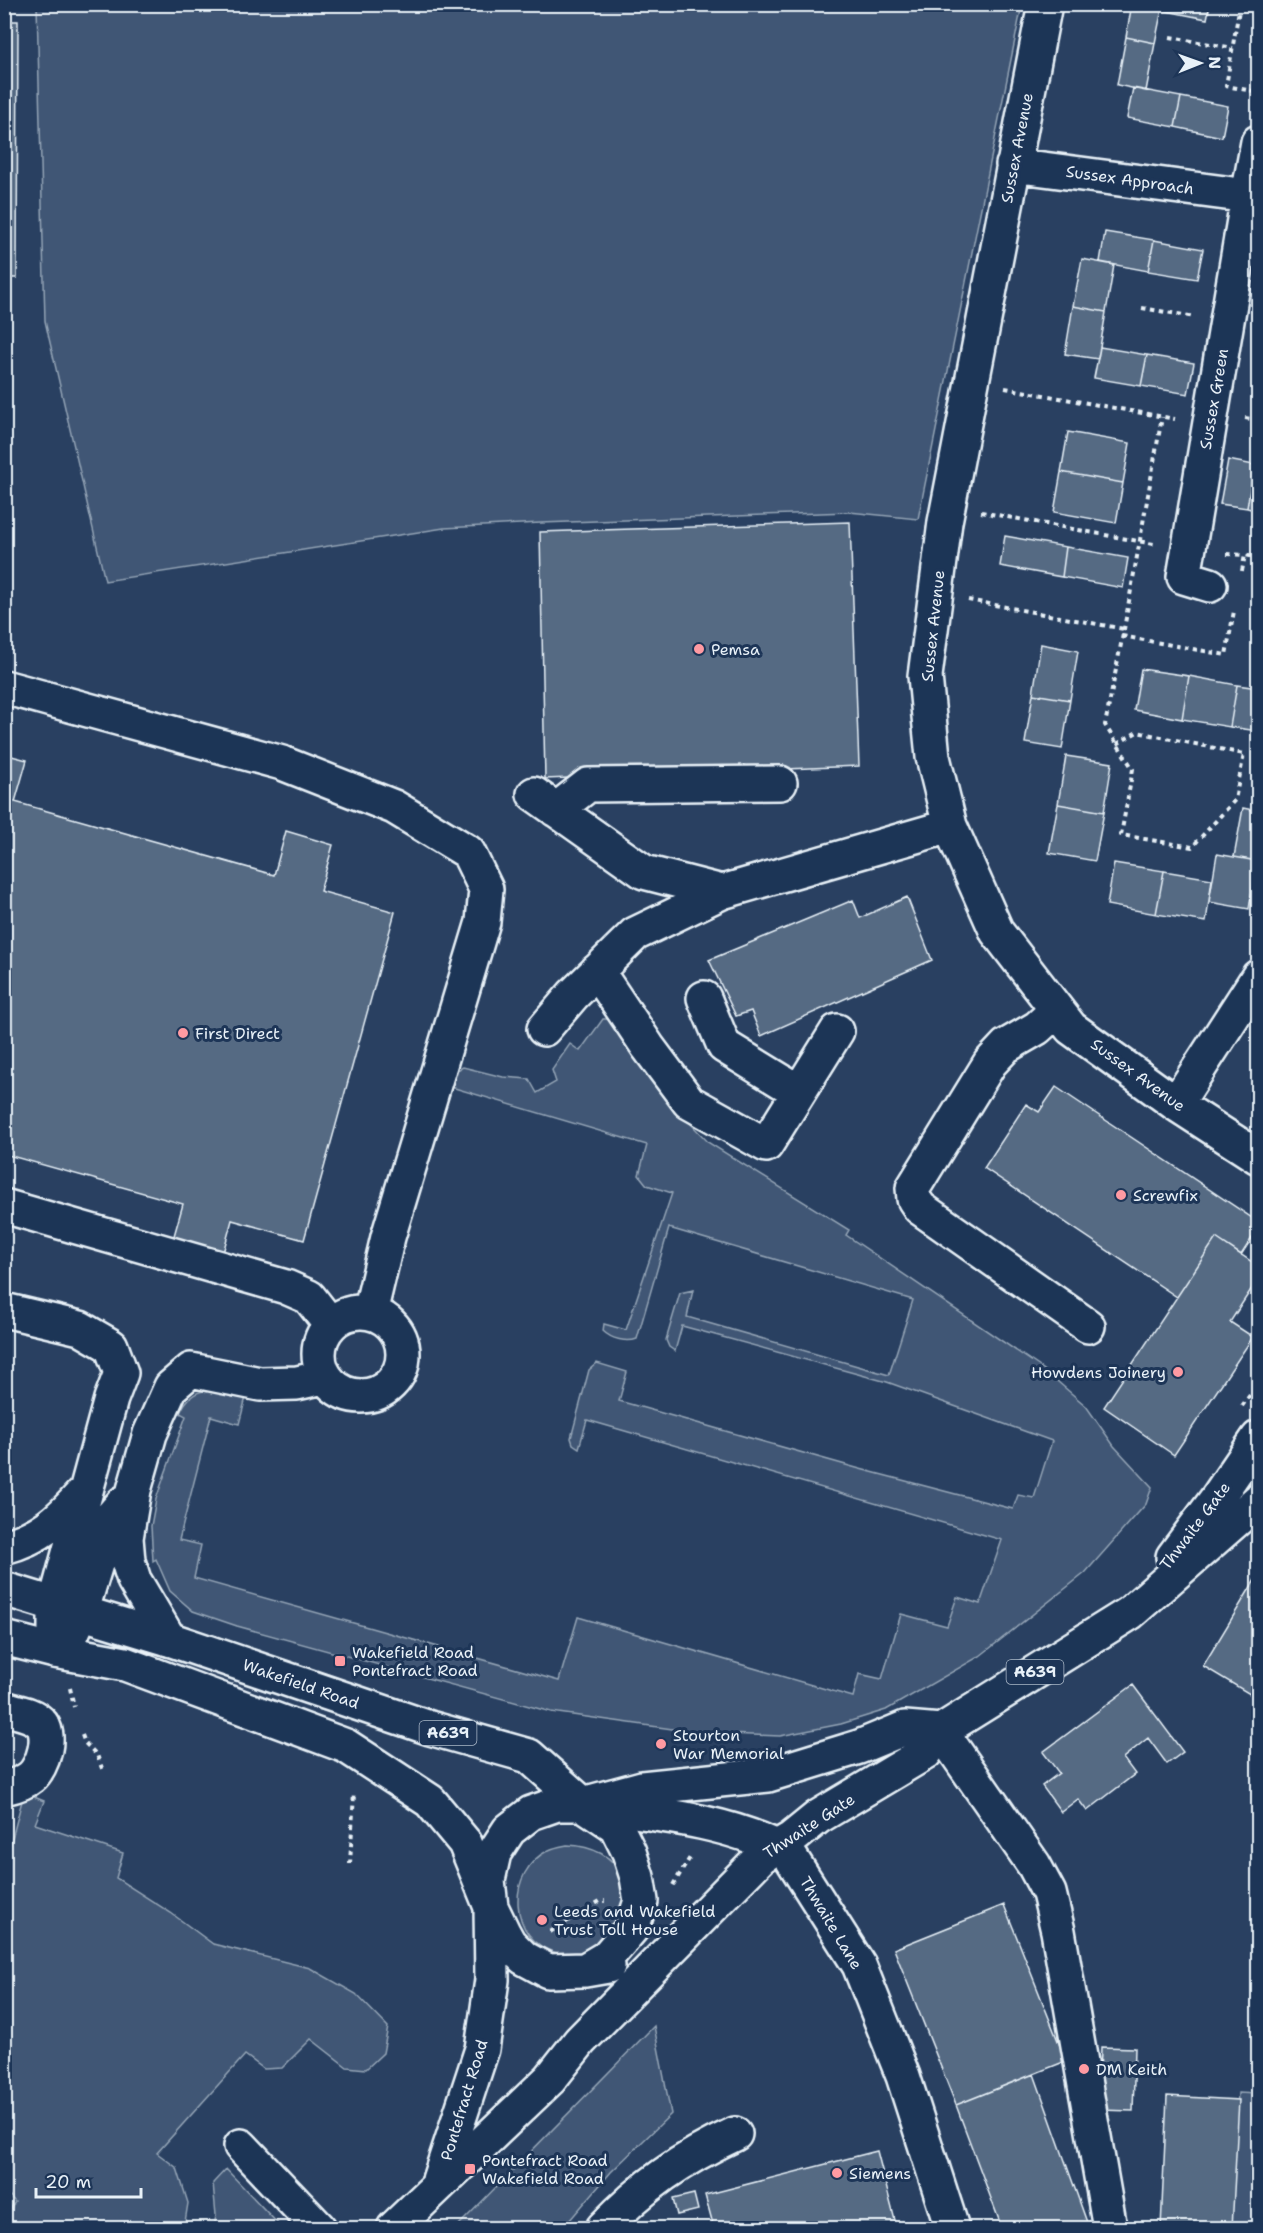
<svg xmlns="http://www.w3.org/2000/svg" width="1263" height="2233" font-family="'Shantell Sans',sans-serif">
<rect width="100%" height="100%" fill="#294061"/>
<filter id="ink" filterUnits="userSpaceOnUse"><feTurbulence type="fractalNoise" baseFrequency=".0167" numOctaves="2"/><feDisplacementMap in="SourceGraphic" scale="12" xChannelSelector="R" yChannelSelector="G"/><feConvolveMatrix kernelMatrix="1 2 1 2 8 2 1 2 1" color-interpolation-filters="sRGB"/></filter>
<g filter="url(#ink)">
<path fill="#415774" stroke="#94a4b6" stroke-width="1.5" d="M37,5H1022L918,519L849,512L541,523L444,528L105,581L45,321Z
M603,1019H610L626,1041L655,1086L709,1143L849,1230L846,1235L1043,1369L1086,1406L1114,1446L1152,1487L1146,1504L1085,1573L980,1656L886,1710L841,1724L780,1736L701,1733L551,1712L237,1626L193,1611L170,1591L156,1559L153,1561L151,1526L156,1499L186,1416L180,1413C194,1380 219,1391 246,1397L239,1424L211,1416L179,1540L201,1545L194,1578L559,1681L578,1617L853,1697L859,1674L882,1679L901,1614L947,1626L957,1597L980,1604L1002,1540L587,1420L579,1448L573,1444L571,1438L589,1370L597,1363L627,1372L619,1401L860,1469L1013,1509L1018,1495L1034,1498L1052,1441L887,1382L682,1326L675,1351L669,1347L666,1340L680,1293L693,1290L687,1317L889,1375L913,1300L669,1228L637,1339C627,1343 611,1339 603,1331L604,1324L626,1330L672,1193L647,1185L639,1175L647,1145L451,1087L455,1071L463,1067L503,1077L529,1079L537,1093L556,1082L552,1070L570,1044L580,1051Z
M24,1793L44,1801L35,1824L123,1853L116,1878L171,1913L213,1944L310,1968L356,1994L388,2027L383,2053L366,2069L347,2067L311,2039L282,2068L264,2069L245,2055L157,2153L177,2168L188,2203L184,2228H5L4,2219L15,2202L4,2189L5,2111L10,2100L4,2058L5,1865Z
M567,1845C591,1846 615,1855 624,1880C628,1890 625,1906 626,1918C618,1925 592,1952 585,1955C576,1957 566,1955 557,1953C508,1941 505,1871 549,1850C555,1847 562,1846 567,1845Z
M654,2026L671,2114L611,2172L563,2228H456Z
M1238,2093L1258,2094V2228H1231Z
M226,2169L282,2228H214L216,2215L213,2183Z"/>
<path fill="#556a83" stroke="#e8f1f8" stroke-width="1.5" d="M1132,4H1163L1155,43L1126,37Z
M1163,4H1210L1207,19L1161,10Z
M4,21H18L17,278H4Z
M1126,37L1155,43L1146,91L1117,85Z
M1133,88L1181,97L1175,127L1127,118Z
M1181,97L1228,106L1222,137L1175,127Z
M1105,232L1154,240L1148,271L1100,262Z
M1154,240L1203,249L1197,279L1148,271Z
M1082,259L1114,265L1106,312L1073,306Z
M1073,306L1106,312L1098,359L1065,354Z
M1100,347L1147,355L1141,386L1094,378Z
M1147,355L1194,363L1188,394L1141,386Z
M1068,432L1130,443L1123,483L1061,472Z
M1228,460L1254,465L1247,508L1220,504Z
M1254,465L1258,466V511L1247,508Z
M1061,472L1123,483L1116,523L1054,512Z
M850,522L859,766L545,779L540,532Z
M1005,536L1066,547L1062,577L1000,566Z
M1066,547L1128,558L1123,588L1062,577Z
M1041,644L1078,651L1070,700L1033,694Z
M1141,669L1189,676L1182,719L1134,710Z
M1189,676L1237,685L1230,727L1182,719Z
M1237,685L1258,688V731L1230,727Z
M1033,694L1070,700L1062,749L1025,743Z
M4,754L27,760L15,802L274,875L286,831L333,845L320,891L395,912L304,1240L232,1220L220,1264L170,1250L183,1204L4,1154Z
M1066,756L1112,763L1104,812L1058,804Z
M1058,804L1104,812L1095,861L1049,853Z
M1243,808L1258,811V861L1234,857Z
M1217,854L1257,861L1249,909L1209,902Z
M1114,863L1164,871L1156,914L1107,905Z
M1164,871L1212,879L1206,922L1156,914Z
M907,897L932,960L761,1036L751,1011L736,1016L709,960L853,900L860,918Z
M1056,1087L1258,1222V1229L1241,1255L1216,1238L1177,1297L984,1168L1026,1104L1039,1112Z
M1216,1238L1258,1266V1279L1230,1322L1253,1337L1174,1455L1104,1407Z
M1258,1575V1699L1203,1666Z
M1133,1685L1183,1752L1167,1764L1148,1738L1123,1758L1135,1774L1087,1811L1078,1799L1061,1812L1042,1786L1059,1773L1043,1752Z
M1004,1905L1066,2061L956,2105L894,1949Z
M1101,2047L1135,2048L1133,2111L1099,2110Z
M1034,2074L1089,2228H1002L956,2105Z
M1167,2096L1239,2100L1232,2228H1161Z
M877,2151L897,2228H714L705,2195Z
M694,2194L698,2210L677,2215L673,2199Z"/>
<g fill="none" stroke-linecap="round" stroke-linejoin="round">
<g stroke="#e8f1f8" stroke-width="38">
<path id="minor" d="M1045,4L945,522L925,676L933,757L950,826L997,932L1071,1028L1176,1104L1258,1157
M1013,165L1248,196
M1210,585L1184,577L1248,196L1258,142
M4,687L282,763L394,807L468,852L486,889L483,922L388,1237L370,1313
M534,794L644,872L722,892
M556,810L588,785L780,783
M597,971L648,1047L689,1102L766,1145L837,1031
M704,998L724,1046L799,1092
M1057,1010L1037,1028L1006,1046L990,1063L913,1188L914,1199L920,1208L1088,1326
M544,1029L573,995L635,934L722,892L950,826
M1176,1104L1258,977
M4,1206L286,1287L309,1297L330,1324
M4,1310L80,1328L111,1346L121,1373L111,1399L55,1605V1651
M319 1354a42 42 0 1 1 84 0a42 42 0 1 1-84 0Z
M4,1547C41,1537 59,1520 83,1493
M70,1638L81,1613L110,1518L123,1503
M169,1639L134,1580L128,1561L126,1538L134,1490L150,1434L171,1387L191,1370L260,1384L297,1383L324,1377
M4,1708C16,1712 31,1713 40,1722C53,1734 43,1767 31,1777C24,1783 13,1786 4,1788
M941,1731L1034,1865L1049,1893L1058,1931L1110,2228
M583,1804C648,1813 730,1820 788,1853L859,1965L903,2076L952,2228
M241,2146L319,2228
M603,2228C643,2186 681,2159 735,2134"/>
</g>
<g stroke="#e8f1f8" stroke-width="38">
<path id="major" d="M1173,1557L1215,1501L1258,1438
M4,1589L169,1639L430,1728L529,1756L583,1804L616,1826L629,1852L637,1877L641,1901L632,1928L607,1957L585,1970
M4,1638L55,1651L125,1664L346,1746L430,1801L465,1843L491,1907L492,1980L482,2049L439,2180
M608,1966L585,1970L548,1971L524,1958L509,1943L503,1932L491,1907L488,1880L494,1853L509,1830L531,1813L557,1804H583L642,1788L768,1775L859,1747L905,1728L941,1731
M394,2228L550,2079L580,2041L762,1856L791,1839L818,1817L925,1753L941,1731L1130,1613L1258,1501"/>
</g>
<path stroke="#e8f1f8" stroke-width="4" stroke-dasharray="4.5 4.5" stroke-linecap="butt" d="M1240,4L1226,86L1258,92
M1170,37L1233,48
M1142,308L1195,317
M1005,388L1175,419
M1245,418L1258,420
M981,512L1154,544
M1227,554L1245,555
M1242,571L1245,555L1258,558
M968,600L1124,629
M1122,636L1226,655L1234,611
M1117,744L1137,732L1244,754L1235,800L1192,847L1121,835L1133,769L1105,725L1124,629L1162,417
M1242,1406L1258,1384
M70,1688L74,1707
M82,1735L85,1743L97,1755L103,1771
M350,1864L354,1793
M673,1885L691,1856
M550,1932L600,1901H605"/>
<use href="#minor" stroke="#1d3557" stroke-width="33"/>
<use href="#major" stroke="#1d3557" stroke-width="33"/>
</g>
</g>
<g fill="#ff9aa2" stroke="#1d3557" stroke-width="2">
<circle cx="699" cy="649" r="6"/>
<circle cx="183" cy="1033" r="6"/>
<circle cx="1121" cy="1195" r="6"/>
<circle cx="1178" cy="1372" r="6"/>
<rect x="334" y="1655" width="12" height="12" rx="3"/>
<circle cx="661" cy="1744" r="6"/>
<circle cx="542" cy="1920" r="6"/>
<circle cx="1084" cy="2069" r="6"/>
<rect x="464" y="2163" width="12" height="12" rx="3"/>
<circle cx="837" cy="2173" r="6"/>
</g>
<g text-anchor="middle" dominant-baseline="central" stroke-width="6" stroke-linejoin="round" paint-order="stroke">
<g fill="#1d3557" stroke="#abb9c8" stroke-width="1.5">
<rect x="1006.5" y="1660" width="57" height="24" rx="4.5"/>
<rect x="419.5" y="1721" width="57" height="24" rx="4.5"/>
</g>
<g font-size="15" font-weight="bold" fill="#e8f1f8">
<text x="1035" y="1672">A639</text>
<text x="448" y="1733">A639</text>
</g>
<g font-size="16" fill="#e8f1f8" stroke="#1d3557">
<text transform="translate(1017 148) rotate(-79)">Sussex Avenue</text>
<text transform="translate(1130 180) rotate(8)">Sussex Approach</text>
<text transform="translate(1214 399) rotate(-80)">Sussex Green</text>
<text transform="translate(933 626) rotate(-84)">Sussex Avenue</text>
<text transform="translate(1138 1075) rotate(36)">Sussex Avenue</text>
<text transform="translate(1195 1526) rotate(-53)">Thwaite Gate</text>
<text transform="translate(301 1684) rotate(19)">Wakefield Road</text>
<text transform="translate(809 1826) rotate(-33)">Thwaite Gate</text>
<text transform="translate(831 1923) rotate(59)">Thwaite Lane</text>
<text transform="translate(464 2100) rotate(-73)">Pontefract Road</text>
</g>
<g font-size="16" fill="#e8f1f8" stroke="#1d3557" text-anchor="start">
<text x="711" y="649">Pemsa</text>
<text x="195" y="1033">First Direct</text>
<text x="1133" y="1195">Screwfix</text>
<text x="1166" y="1372" text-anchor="end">Howdens Joinery</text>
<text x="352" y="1652">Wakefield Road<tspan x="352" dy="18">Pontefract Road</tspan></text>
<text x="673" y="1735">Stourton<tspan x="673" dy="18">War Memorial</tspan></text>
<text x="554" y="1911">Leeds and Wakefield<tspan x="554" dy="18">Trust Toll House</tspan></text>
<text x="1096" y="2069">DM Keith</text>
<text x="482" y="2160">Pontefract Road<tspan x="482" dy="18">Wakefield Road</tspan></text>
<text x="849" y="2173">Siemens</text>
</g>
</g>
<rect width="1263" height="2233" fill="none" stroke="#1d3557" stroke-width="24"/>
<rect x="12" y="12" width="1239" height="2209" fill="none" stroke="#e8f1f8" stroke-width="2" filter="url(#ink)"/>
<g transform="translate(1200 63) rotate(89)" stroke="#1d3557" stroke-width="4.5" paint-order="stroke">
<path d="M0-4.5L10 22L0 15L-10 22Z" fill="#e8f1f8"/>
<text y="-9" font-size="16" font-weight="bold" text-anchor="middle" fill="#e8f1f8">N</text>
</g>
<path d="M36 2188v9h105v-9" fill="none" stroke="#e8f1f8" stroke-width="3"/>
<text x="45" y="2188" font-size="18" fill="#e8f1f8" stroke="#1d3557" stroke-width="4.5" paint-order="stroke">20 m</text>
</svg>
